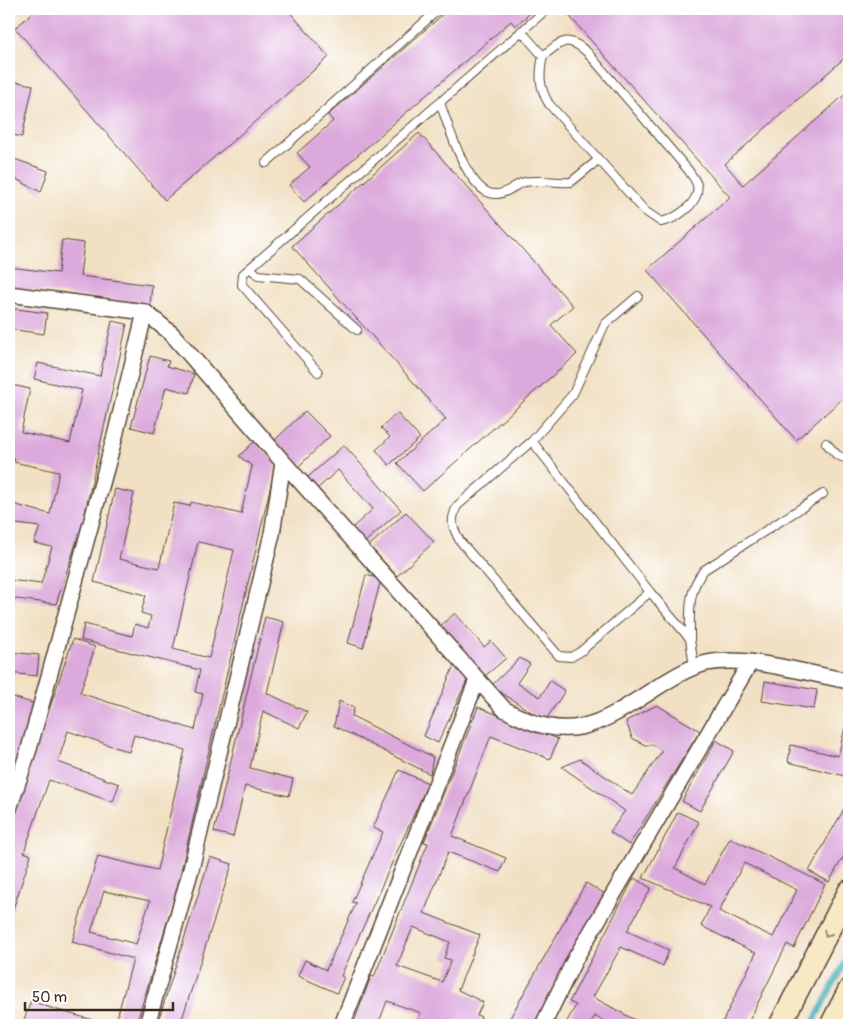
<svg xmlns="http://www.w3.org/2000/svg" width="858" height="1034" font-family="Pangolin,sans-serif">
<rect width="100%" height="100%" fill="#fff"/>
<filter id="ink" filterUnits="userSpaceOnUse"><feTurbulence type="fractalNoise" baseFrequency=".02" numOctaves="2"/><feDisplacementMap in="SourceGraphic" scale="10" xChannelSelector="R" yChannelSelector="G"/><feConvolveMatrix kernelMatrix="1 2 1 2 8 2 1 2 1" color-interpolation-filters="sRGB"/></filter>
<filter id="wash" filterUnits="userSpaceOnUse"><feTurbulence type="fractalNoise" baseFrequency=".0096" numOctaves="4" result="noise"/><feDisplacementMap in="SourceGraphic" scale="20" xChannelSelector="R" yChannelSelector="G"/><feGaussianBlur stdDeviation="1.12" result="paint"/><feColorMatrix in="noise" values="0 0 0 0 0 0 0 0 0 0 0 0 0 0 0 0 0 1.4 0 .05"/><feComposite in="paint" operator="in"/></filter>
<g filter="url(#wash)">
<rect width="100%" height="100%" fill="#f1e0c3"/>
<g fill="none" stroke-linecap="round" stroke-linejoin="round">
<path stroke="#3cabb9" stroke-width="5.5" d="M812,1025L849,954"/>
</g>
<g id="blocks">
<path fill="#dba9db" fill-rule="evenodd" d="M37,9H287L329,57L165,200L15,28Z
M449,9H535L515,26L511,21L304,202L289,185L310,167L297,153L333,121L328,115Z
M563,9H849V54L725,164L743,185L849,91V393L796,440L647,270L730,197Z
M11,81L33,85L22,137L9,134V93Z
M419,133L573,306L551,325L577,354L423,491L397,463L446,419L292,246Z
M9,157L48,171L41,192L14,178L9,192Z
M62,240L84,243L80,276L152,285L150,305L9,287V267L58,273Z
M9,308L47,313L44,334L9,329Z
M112,321L127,324L83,522L56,604L9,598V580L41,584L52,547L34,543L40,527L9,523V503L50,514L59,472L14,462L15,458L9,457V397L12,385L30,389L21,432L70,443L82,390L34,379L38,363L100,376Z
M150,356L169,361L167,366L194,374L189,393L166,387L154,433L131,427Z
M305,411L330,436L298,467L274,441Z
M397,413L420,438L389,465L376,450L390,437L381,428Z
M255,441L276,463L176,892L136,1025H115L133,959L72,942L98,856L157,870L185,750L134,735L129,752L68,731L58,762L119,784L113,802L49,780L24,852L31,855L9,921V829L73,639L95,647L80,693L195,730L203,694L195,692L200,670L81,640L84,624L132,636L135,624L148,628L151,616L141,613L146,595L94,582L115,489L134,493L119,559L159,568L174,503L190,506L191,502L241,514L252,466L239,456ZM198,542L234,550L209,658L173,649ZM104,891L150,901L136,944L91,932Z
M344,445L401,510L365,542L352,528L373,509L338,470L317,489L307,478Z
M406,512L434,542L397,576L369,546Z
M366,575L381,579L363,648L348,643Z
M455,613L484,647L491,641L506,658L484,677L440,626Z
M265,617L284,622L267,693L307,712L299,728L263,711L250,768L293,779L289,796L245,786L233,837L214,832Z
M9,652L39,655L37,676L9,673Z
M520,658L530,664L517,683L540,697L550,681L565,691L545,721L491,686Z
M455,663L469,676L438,743L424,736Z
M765,681L817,690L814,709L762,701Z
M9,696L36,704L9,790Z
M339,701L354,708L352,716L433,757L430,774L334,726Z
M657,705L700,731L629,845L610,832L625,811L562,767L580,759L632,795L662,751L653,745H645L632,738L626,721Z
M478,707L558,739L550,759L491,736L452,836L506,858L500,872L448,852L424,913L480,935L458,990L483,1002L477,1015L481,1017L477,1025H417L421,1013L387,1001L378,1025H353L371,976L374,977L428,843L424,842ZM413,927L450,942L444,958L451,960L442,982L397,966Z
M849,711V777L788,762L791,745L838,756Z
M716,740L734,751L700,811L682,801Z
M399,770L428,783L341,976L344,977L337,993L298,976L305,960L326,970L356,903L352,902L383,832L373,828Z
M849,800V847L829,882L809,871Z
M678,812L699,822L675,868L705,884L730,838L825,884L794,948L787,944L747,1025H721L756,953L701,926L710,907L643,878ZM744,863L797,890L773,937L719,911Z
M210,857L232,864L180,1025H157Z
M634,878L651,888L627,931L669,950L663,966L621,947L593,997L644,1025H611L595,1016L590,1025H565L576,1005L569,1002Z
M586,883L607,895L533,1025H506Z
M9,923L13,924L9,936Z
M31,1001L54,1009L110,1025H22Z"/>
</g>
</g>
<g filter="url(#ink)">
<use href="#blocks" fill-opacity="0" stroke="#564537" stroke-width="1"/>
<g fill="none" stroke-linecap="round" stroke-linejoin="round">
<g stroke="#564537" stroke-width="10">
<path id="lane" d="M521,31L543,56C539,74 539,88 549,104L645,211L661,222C676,219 701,203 697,185C696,180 691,175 689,171L588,53C568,35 562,40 543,56
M440,103C448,123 468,197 497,194C507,194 515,184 525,182C540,179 556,183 571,182L598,160
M266,163L439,9
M250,268L258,275L300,279L357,330
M318,372L242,285L243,274L547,9
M532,441L573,394L605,324L638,296
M826,443L837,455L849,460
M650,592L532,441L457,506C450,521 452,527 460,541L559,656L571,657L580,652L650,592L690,639L694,667
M690,639C690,614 687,591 704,570L823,494"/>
</g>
<g stroke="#564537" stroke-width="18">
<path id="street" d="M9,294L145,312L172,334L283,462L504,709C570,746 599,725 656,688C672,678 689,667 707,663C747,655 809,674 849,681
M9,809L29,749L115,436L145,312
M147,1025L191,869L272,534L283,462
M342,1025L477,680
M543,1025L575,959L750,663"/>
</g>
<g stroke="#564537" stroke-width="24">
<path id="secondary" d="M780,1025L849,891
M831,1025L849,990"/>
</g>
<use href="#lane" stroke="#fff" stroke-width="8"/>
<use href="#street" stroke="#fff" stroke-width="15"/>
<use href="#secondary" stroke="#f8e8c3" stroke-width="21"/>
</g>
<defs><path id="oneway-chevron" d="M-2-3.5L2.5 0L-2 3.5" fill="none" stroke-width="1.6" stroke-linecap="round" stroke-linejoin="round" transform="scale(1.25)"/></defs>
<use stroke="#9a8970" href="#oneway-chevron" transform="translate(827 934) rotate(117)"/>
</g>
<rect width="858" height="1034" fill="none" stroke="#fff" stroke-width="30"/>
<path d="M25 1002v8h148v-8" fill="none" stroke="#3b2a1e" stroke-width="2.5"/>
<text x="32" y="1002" font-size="15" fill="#3b2a1e" stroke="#ffffff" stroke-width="4" paint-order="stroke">50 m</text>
</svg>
